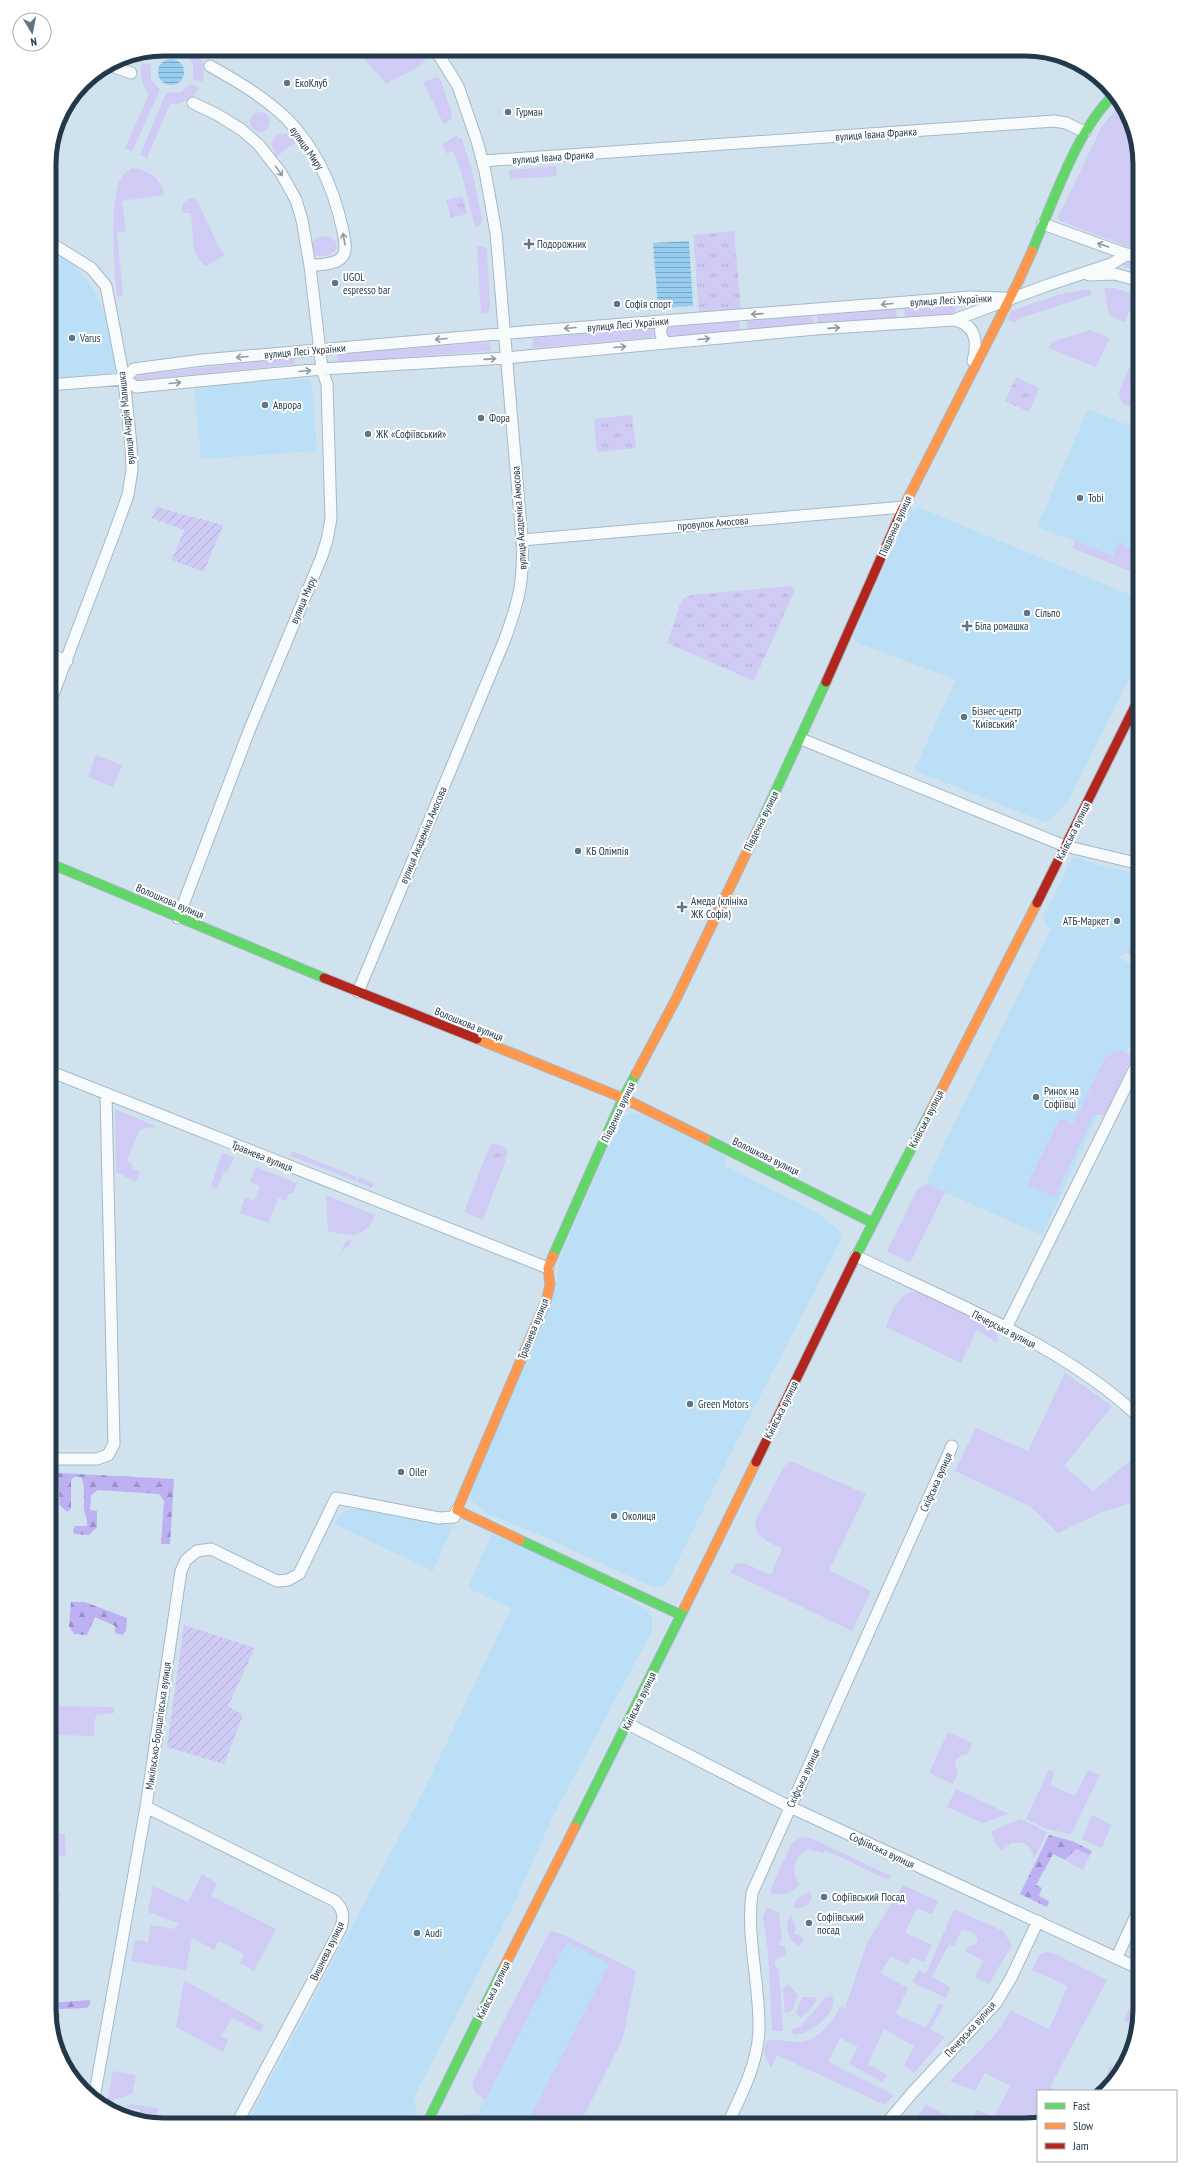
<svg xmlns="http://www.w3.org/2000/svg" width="1189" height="2174" font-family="'PT Sans Narrow',sans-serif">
<defs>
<pattern id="forest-firs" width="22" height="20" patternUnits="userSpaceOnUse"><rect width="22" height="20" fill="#beb1f3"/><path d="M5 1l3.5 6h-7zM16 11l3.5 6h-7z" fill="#9a91c7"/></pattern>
<pattern id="park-tufts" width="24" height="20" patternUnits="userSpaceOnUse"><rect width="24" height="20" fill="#cfcbf5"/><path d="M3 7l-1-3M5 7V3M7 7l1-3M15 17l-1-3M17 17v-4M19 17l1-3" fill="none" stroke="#b1afd4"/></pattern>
<pattern id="garden-furrows" width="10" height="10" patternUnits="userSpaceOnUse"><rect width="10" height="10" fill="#cfcbf5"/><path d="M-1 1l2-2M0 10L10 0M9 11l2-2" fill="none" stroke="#b1afd4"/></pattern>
<pattern id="water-rules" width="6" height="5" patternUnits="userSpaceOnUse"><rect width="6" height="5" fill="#97cdf1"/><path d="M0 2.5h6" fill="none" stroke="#7ba7c5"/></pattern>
</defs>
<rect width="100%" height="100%" fill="#d0e2ee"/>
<path fill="#bbdff7" d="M49,252L66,259L76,267L95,291L108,322L116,368L115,372L49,379Z
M308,379L312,383L317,451L201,459L194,386Z
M1088,409L1140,430V566L1037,527Z
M918,507L1140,599V657L1067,803L1047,823L914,770L956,680L855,642L853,636L909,512Z
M1078,857L1097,865L1140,874V927L1127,953L1119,958L1140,968V1023L1042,1235L926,1184L942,1148L1051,929L1047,927L1043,918L1070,862L1074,858Z
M632,1113L640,1114L727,1156L724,1165L817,1213L838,1229L842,1238L737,1441L666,1585L655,1588L542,1536L486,1513L472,1501L470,1491L555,1293L560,1258L621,1118Z
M361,1508L453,1526L433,1571L334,1524L339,1515L347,1510Z
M491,1534L560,1563L649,1611L652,1617V1631L552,1818L517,1898L413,2099L417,2108L411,2125H246L423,1792L511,1608L468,1588Z
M567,1942L609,1964L526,2125H512L499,2118L496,2123L477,2114Z"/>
<path fill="#cfcbf5" d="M164,49H176L161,52L153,59L145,55L147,52Z
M184,49H194C203,57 206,70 202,82L193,79V63L183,52Z
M355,49H421L426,56C425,70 397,74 387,84Z
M142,63L151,65V80L160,90L132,152L125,148L149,94C142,85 139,74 142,63Z
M437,77L440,79L452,114V118L444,125L423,82Z
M190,84L200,88C192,98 183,105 170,104L147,158L140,155L166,93L181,92Z
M1120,105L1131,120L1140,164V251L1060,221L1058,217L1102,126Z
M250 122a10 10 0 1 1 20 0a10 10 0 1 1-20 0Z
M279,134H286L297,141L276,157L271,144L274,138Z
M456,136L462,139L471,167L482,219L481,224L475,228L461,171L453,151L447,154L442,144Z
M556,166L557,176L510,179L509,170Z
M132,168C149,171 161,177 164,195L122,201L126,231L117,233L123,296L117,297C114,273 109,195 122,176C124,173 129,170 132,168Z
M189,199H195L198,203L220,249L225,255L206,266C190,257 193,229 191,213H182C182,206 182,202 189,199Z
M328,236C348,245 330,262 313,254L311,243L315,238Z
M483,246L487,249L490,308L488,313L481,314L477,247Z
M1126,261L1140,265V271L1124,267L1122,264Z
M1104,288H1115L1140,297V316L1130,311L1124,322L1109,315Z
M1090,289L1091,295L1017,319L1015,323L1007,320L1011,311L1061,294Z
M950,305L956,308L955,312L951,315L905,318L904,308Z
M896,309L897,319L818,325L817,316Z
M812,316L814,325L747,330V321Z
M739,321L740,330L670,336L667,334L668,327Z
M652,328L654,337L534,348L532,346L533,338Z
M1090,330L1110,338L1096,367L1049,348L1051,342Z
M490,342L491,351L339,362L337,356L340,354Z
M1140,344V367L1129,393L1140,398V412L1122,403L1119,394L1120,388Z
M294,357L295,364L138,380L135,378L138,375Z
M1075,541L1113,556L1119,543C1140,552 1140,552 1140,575L1072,548Z
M96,755L122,765L113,787L88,777Z
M1140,927V959L1127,953Z
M1121,1051L1129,1054L1131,1059L1105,1115L1094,1114L1055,1197L1027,1185L1060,1118L1073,1124L1105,1058L1114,1052Z
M115,1109L155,1126L154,1129L149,1127L139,1131L128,1157V1162L133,1165L132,1169L140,1172L136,1182L116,1172Z
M292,1151L357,1177L356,1181L290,1156Z
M222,1153L234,1157L228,1171L223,1173L217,1189L211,1186Z
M485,1158L504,1165L483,1220L464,1212Z
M256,1167L297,1183L293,1194L289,1193L286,1201L278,1198L268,1223L240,1213L245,1197L254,1201L260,1186L250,1182Z
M359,1177L374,1183L372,1188L357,1182Z
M926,1184L945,1192L910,1263L887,1251L917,1190Z
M326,1195L375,1215C365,1239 351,1237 328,1231Z
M352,1239L349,1247L344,1248L337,1259L346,1241Z
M912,1292L921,1293L990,1326C997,1331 999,1334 997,1343L977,1330L961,1363L886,1327C892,1313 896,1296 912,1292Z
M1140,1307V1335L1129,1329Z
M1065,1373L1112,1406L1064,1466L1093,1491L1140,1453V1500L1102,1512L1058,1533L1031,1507L955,1471L976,1428L1028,1451Z
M791,1461L866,1494L829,1570L871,1591L852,1631L730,1572L736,1564L744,1563L771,1575L782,1549C770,1542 755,1538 755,1522L784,1466Z
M49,1472L58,1473L60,1505L54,1510H49Z
M1140,1561V1586H1138L1136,1565Z
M1140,1633V1655L1134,1656L1131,1634Z
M1134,1663H1140V1683H1136Z
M49,1706L114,1707V1713L97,1715L94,1721V1736L53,1735V1745H49Z
M948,1732L972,1743L967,1755H962L956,1760L955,1766L958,1773L953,1784L929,1773Z
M1049,1770L1054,1773L1050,1785L1075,1796L1088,1770L1100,1775L1071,1834L1047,1829L1026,1819Z
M956,1789L1009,1814L983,1823L947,1807Z
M1092,1815L1111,1825L1102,1848L1082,1839Z
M1021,1819L1047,1832L1034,1859L1031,1849L1024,1843H1011L1002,1851L995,1843L991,1831Z
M49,1820H59V1834H65L66,1856H49Z
M803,1837L811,1838L891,1876L888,1880L825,1850L823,1853L807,1849C794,1858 790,1870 799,1884C791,1894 783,1896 770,1893L774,1881L791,1845L796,1840Z
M1076,1849L1090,1855L1083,1870L1065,1860Z
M202,1874L217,1883L211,1896L276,1929L254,1971L240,1963L244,1954L219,1941L214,1950L192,1938L186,1970L131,1961L135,1940L148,1942L151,1925L175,1929L178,1923L148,1912L153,1886L188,1902Z
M903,1885L938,1901L932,1914L917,1908L905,1933L932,1945L924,1962L912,1957L908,1965L891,1956L880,1973L908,1988L896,2014L926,2028L939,2003L944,2005L930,2029L945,2037L914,2073L904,2065L914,2046L884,2029L868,2064L887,2075L883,2082L849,2064L858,2047L840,2038L828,2062L894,2095L885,2105L777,2055L771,2067C765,2058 762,2052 767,2041C778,2038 787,2042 799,2042C818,2041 832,2022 840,2007L845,2008L867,1943Z
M810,1891L812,1898L808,1905L797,1909L793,1907L797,1899Z
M60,1892L59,1906L49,1907V1893Z
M767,1907L779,1913L782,1939L778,1943L780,1946H785L786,1956L777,1958L774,1963L779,1970L783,2031H772L768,1951L763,1917Z
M954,1909L1003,1931L1012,1945L989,1984L975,1977L984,1961L965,1951L968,1947L975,1945L978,1939L974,1933L962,1929L954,1946L949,1944L932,1977L950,1987L946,1998L912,1982L919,1970L926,1974Z
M790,1916L792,1917L796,1930L794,1933L804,1938L800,1946C788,1940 784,1929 790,1916Z
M550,1931L564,1935L636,1971L623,2038L579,2125H526L609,1964L567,1942L485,2100L474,2091L472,2083Z
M1046,1952L1053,1953L1107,1980L1050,2087L1058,2091H1038V2122L1025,2125H970L977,2110L994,2117L1010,2086L985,2073L975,2091L950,2081L994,2036L1011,2011L1049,2029L1068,1986L1032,1970L1040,1954Z
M184,1980L264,2025L260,2032L232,2018L221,2036L228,2040L223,2052L176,2027Z
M789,1985L798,1995L792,2011L785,2013L783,1988Z
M1140,1987V2011L1135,2026L1124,2020Z
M832,1996C840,2012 808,2037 793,2034L792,2029L801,2026L826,1997Z
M802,1997H815L816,2001L810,2010L800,2018L796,2013Z
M1111,2065L1122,2071L1113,2081L1106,2075Z
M113,2071L136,2075L132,2094L107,2102Z
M130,2104L158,2108L156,2125L139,2119L140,2110L125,2107Z
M926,2105L967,2125H938L918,2115Z
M469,2114H477L496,2123L499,2118L512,2125H451L461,2116Z"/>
<path fill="url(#forest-firs)" d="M58,1473L174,1479L170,1544H161L164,1501L159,1494L98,1490L91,1495L90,1510L97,1511V1527L89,1535L74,1534L73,1530L75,1526H87C88,1519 85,1516 84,1510C83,1499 86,1487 81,1477H74L71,1480V1509L67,1512L60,1505Z
M71,1602H85L127,1618L126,1631L122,1635L115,1633V1626L95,1617L87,1635L74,1634L69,1626Z
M1049,1835L1072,1841L1092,1851L1090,1855L1076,1849L1065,1860L1053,1854L1036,1885L1042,1888L1039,1896L1049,1901L1047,1907L1020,1894Z
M90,2000V2004L87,2008L59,2009L60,2030L53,2031L49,2003Z"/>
<path fill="url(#park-tufts)" d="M52,143H56L57,158H49Z
M463,196L467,214L451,218L446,200Z
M734,231L741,309L699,312L693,235Z
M1016,377L1039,388L1029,412L1005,401Z
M632,415L636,448L597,452L594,419Z
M791,586L795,590L754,681L667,643L682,599L691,595Z
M492,1143L505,1147L508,1151L504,1165L485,1158Z"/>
<path fill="url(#garden-furrows)" d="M156,507L223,525L204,572L172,560L184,530L152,518Z
M184,1625L255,1648L228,1706L243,1715L224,1764L167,1747Z"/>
<path fill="url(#water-rules)" d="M158 72a13 13 0 1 1 26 0a13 13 0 1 1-26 0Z
M689,241L693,306L658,308L653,243Z"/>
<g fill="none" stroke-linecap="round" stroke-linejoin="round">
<g stroke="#a6b8c5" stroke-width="13">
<path id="street" d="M109,65L131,73
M210,66C237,81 264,97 286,118C317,149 334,189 343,231C344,239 348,251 342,257C336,265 320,264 310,266
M483,161L1054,121L1066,123L1085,132
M1043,224L1140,259
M1089,275L1115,274L1140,281
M954,320C976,324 978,342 973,361
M665,321C659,328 659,335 666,343
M124,379L136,387L322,369L506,358L816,329L954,320L1048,285L1111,264L1128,254
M49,385L124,379L134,369L202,360L522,332L970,297L1005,298
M522,540L904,507
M49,654L67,661
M49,705L114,534L128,495L132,470L131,445L124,379L106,286L91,268L49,242
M801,739L1065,846L1140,864
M178,918L249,731L322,556L327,540L331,519L327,384L322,369L310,266L302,220L296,200L281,173L259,145L242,130L218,115L193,103
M358,992L505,639C519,600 524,582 522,540L496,233L485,171L477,141L458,86L435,49
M49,1071L548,1268
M856,1256C952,1303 1062,1344 1140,1418
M1006,1328L1140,1058
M49,1459H97L108,1455L114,1444L106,1095
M628,1724L790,1807L1140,1969
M146,1807L335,1901C344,1910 344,1916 341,1928L236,2125
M1117,1957L1140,1907
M94,2098L146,1807L181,1571L186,1560L197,1551L211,1549L277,1581L288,1580L299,1574L336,1498L439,1518L454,1517L457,1510
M727,2125C741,2096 758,2063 759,2030C760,1984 746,1938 752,1893L952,1446
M885,2125L913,2092L996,2003L1011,1978L1038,1921"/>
</g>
<g stroke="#a6b8c5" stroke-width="11">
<path id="fast" d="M1032,251C1052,205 1077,129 1113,96
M758,829L826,682
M49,863L324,978
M706,1139L873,1223
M553,1256L623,1098L636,1074
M856,1256L929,1114
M520,1540L681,1615
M575,1827L685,1607
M426,2125L504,1967"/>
</g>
<g stroke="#a6b8c5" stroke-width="11">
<path id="slow" d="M903,508L1019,280L1032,251
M477,1039L623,1098L706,1139
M636,1074L676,999L758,829
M929,1114L1037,903
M520,1540L457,1510L546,1301L550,1285L548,1268L553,1256
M685,1607L756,1462
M504,1967L575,1827"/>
</g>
<g stroke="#a6b8c5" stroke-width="11">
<path id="jam" d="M826,682L903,508
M1037,903L1140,696
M324,978L477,1039
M756,1462L856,1256"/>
</g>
<use href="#street" stroke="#f8fbfc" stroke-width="11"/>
<use href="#fast" stroke="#63d668" stroke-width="9"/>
<use href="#slow" stroke="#ff974d" stroke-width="9"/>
<use href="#jam" stroke="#b3261e" stroke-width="9"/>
</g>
<defs><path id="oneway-shaft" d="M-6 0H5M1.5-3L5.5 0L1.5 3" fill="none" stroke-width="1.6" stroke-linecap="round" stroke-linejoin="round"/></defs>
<g stroke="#8e9aa2">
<use href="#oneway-shaft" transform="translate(279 171) rotate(55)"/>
<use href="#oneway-shaft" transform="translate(344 239) rotate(-100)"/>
<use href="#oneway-shaft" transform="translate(1103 245) rotate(-161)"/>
<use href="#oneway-shaft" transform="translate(887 304) rotate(175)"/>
<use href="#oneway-shaft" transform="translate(757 314) rotate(176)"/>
<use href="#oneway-shaft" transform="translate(570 328) rotate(175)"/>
<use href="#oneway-shaft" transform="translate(834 328) rotate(-4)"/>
<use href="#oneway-shaft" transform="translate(441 339) rotate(175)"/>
<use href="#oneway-shaft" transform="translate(704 339) rotate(-5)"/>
<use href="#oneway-shaft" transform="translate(620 347) rotate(-5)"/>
<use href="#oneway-shaft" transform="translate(242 357) rotate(175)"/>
<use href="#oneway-shaft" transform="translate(490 359) rotate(-4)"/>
<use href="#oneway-shaft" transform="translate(305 371) rotate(-5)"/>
<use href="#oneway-shaft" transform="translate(175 383) rotate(-5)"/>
</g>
<g fill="#607483" stroke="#fff" stroke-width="1.5">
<circle cx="287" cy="83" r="4"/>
<circle cx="508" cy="112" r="4"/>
<path d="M527 238h4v4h4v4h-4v4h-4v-4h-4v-4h4z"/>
<circle cx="335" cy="283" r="4"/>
<circle cx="617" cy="304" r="4"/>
<circle cx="72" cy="338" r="4"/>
<circle cx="265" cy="405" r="4"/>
<circle cx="481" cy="418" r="4"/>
<circle cx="368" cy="434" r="4"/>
<circle cx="1080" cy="498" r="4"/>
<circle cx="1027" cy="613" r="4"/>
<path d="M965 620h4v4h4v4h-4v4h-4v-4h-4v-4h4z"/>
<circle cx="964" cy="717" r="4"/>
<circle cx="578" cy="851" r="4"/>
<path d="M680 901h4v4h4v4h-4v4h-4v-4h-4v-4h4z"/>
<circle cx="1117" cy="921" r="4"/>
<circle cx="1036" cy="1097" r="4"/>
<circle cx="690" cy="1404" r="4"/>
<circle cx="401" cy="1472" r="4"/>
<circle cx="614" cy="1516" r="4"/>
<circle cx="824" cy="1897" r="4"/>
<circle cx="809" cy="1923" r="4"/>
<circle cx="417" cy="1933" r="4"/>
</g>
<g text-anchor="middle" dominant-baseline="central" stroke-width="4" stroke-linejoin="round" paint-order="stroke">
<g font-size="11" fill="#233949" stroke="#fff" text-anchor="start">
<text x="295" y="83">ЕкоКлуб</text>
<text x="516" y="112">Гурман</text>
<text x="537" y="244">Подорожник</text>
<text x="343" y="277">UGOL<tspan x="343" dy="13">espresso bar</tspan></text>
<text x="625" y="304">Софія спорт</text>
<text x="80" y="338">Varus</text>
<text x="273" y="405">Аврора</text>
<text x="489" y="418">Фора</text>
<text x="376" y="434">ЖК «Софіївський»</text>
<text x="1088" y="498">Tobi</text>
<text x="1035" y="613">Сільпо</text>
<text x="975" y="626">Біла ромашка</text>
<text x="972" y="711">Бізнес-центр<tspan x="972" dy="13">"Київський"</tspan></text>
<text x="586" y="851">КБ Олімпія</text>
<text x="691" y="901">Амеда (клініка<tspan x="691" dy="13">ЖК Софія)</tspan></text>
<text x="1109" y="921" text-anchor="end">АТБ-Маркет</text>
<text x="1044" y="1091">Ринок на<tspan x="1044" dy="13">Софіївці</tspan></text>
<text x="698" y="1404">Green Motors</text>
<text x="409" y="1472">Oiler</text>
<text x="622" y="1516">Околиця</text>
<text x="832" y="1897">Софіївський Посад</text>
<text x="817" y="1917">Софіївський<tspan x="817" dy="13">посад</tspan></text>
<text x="425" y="1933">Audi</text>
</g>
<g font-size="11" fill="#233949" stroke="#fff">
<text transform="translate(876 134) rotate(-4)">вулиця Івана Франка</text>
<text transform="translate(307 148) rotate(55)">вулиця Миру</text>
<text transform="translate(553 157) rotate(-4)">вулиця Івана Франка</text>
<text transform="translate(951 300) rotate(-3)">вулиця Лесі Українки</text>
<text transform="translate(628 324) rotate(-5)">вулиця Лесі Українки</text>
<text transform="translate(305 351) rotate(-5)">вулиця Лесі Українки</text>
<text transform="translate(126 418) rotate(-96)">вулиця Андрія Малишка</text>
<text transform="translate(519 518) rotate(-94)">вулиця Академіка Амосова</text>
<text transform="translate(713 523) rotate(-5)">провулок Амосова</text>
<text transform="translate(895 526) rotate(-66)">Південна вулиця</text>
<text transform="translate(303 600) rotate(-67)">вулиця Миру</text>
<text transform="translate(761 821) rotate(-64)">Південна вулиця</text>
<text transform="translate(1073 831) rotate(-64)">Київська вулиця</text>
<text transform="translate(423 835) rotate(-67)">вулиця Академіка Амосова</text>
<text transform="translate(170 901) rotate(23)">Волошкова вулиця</text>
<text transform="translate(469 1024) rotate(22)">Волошкова вулиця</text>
<text transform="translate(618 1112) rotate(-65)">Південна вулиця</text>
<text transform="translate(926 1119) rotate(-63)">Київська вулиця</text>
<text transform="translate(262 1156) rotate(22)">Травнева вулиця</text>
<text transform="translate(766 1156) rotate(26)">Волошкова вулиця</text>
<text transform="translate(533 1329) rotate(-68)">Травнева вулиця</text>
<text transform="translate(1004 1329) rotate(27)">Печерська вулиця</text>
<text transform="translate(781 1410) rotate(-64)">Київська вулиця</text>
<text transform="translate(936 1482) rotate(-66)">Скіфська вулиця</text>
<text transform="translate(639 1701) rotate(-64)">Київська вулиця</text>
<text transform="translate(158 1726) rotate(-82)">Микільсько-Борщагівська вулиця</text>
<text transform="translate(803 1778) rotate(-65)">Скіфська вулиця</text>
<text transform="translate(882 1850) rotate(25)">Софіївська вулиця</text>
<text transform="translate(327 1951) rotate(-64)">Вишнева вулиця</text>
<text transform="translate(493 1990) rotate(-64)">Київська вулиця</text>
<text transform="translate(970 2029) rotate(-48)">Печерська вулиця</text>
</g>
</g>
<path d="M0 0H1189V2174H0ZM164 56H1025A108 108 0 0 1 1133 164V2010A108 108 0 0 1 1025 2118H164A108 108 0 0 1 56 2010V164A108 108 0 0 1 164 56Z" fill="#fff" fill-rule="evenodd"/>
<path fill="none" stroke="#233949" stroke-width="5" d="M164 56H1025A108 108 0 0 1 1133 164V2010A108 108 0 0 1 1025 2118H164A108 108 0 0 1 56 2010V164A108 108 0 0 1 164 56Z"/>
<rect x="1037" y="2090" width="140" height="72" fill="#ffffff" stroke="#a7b0b6"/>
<rect x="1045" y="2103" width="20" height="6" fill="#63d668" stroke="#a7b0b6"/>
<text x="1073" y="2110" font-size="12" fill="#233949">Fast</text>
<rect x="1045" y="2123" width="20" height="6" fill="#ff974d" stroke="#a7b0b6"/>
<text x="1073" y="2130" font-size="12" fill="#233949">Slow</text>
<rect x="1045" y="2143" width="20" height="6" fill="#b3261e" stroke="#a7b0b6"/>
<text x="1073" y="2150" font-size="12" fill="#233949">Jam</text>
<g transform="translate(32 32) rotate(170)"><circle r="19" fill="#ffffff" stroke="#a7b0b6"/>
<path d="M0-3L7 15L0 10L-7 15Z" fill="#607483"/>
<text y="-6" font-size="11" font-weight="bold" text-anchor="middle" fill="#233949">N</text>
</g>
</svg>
